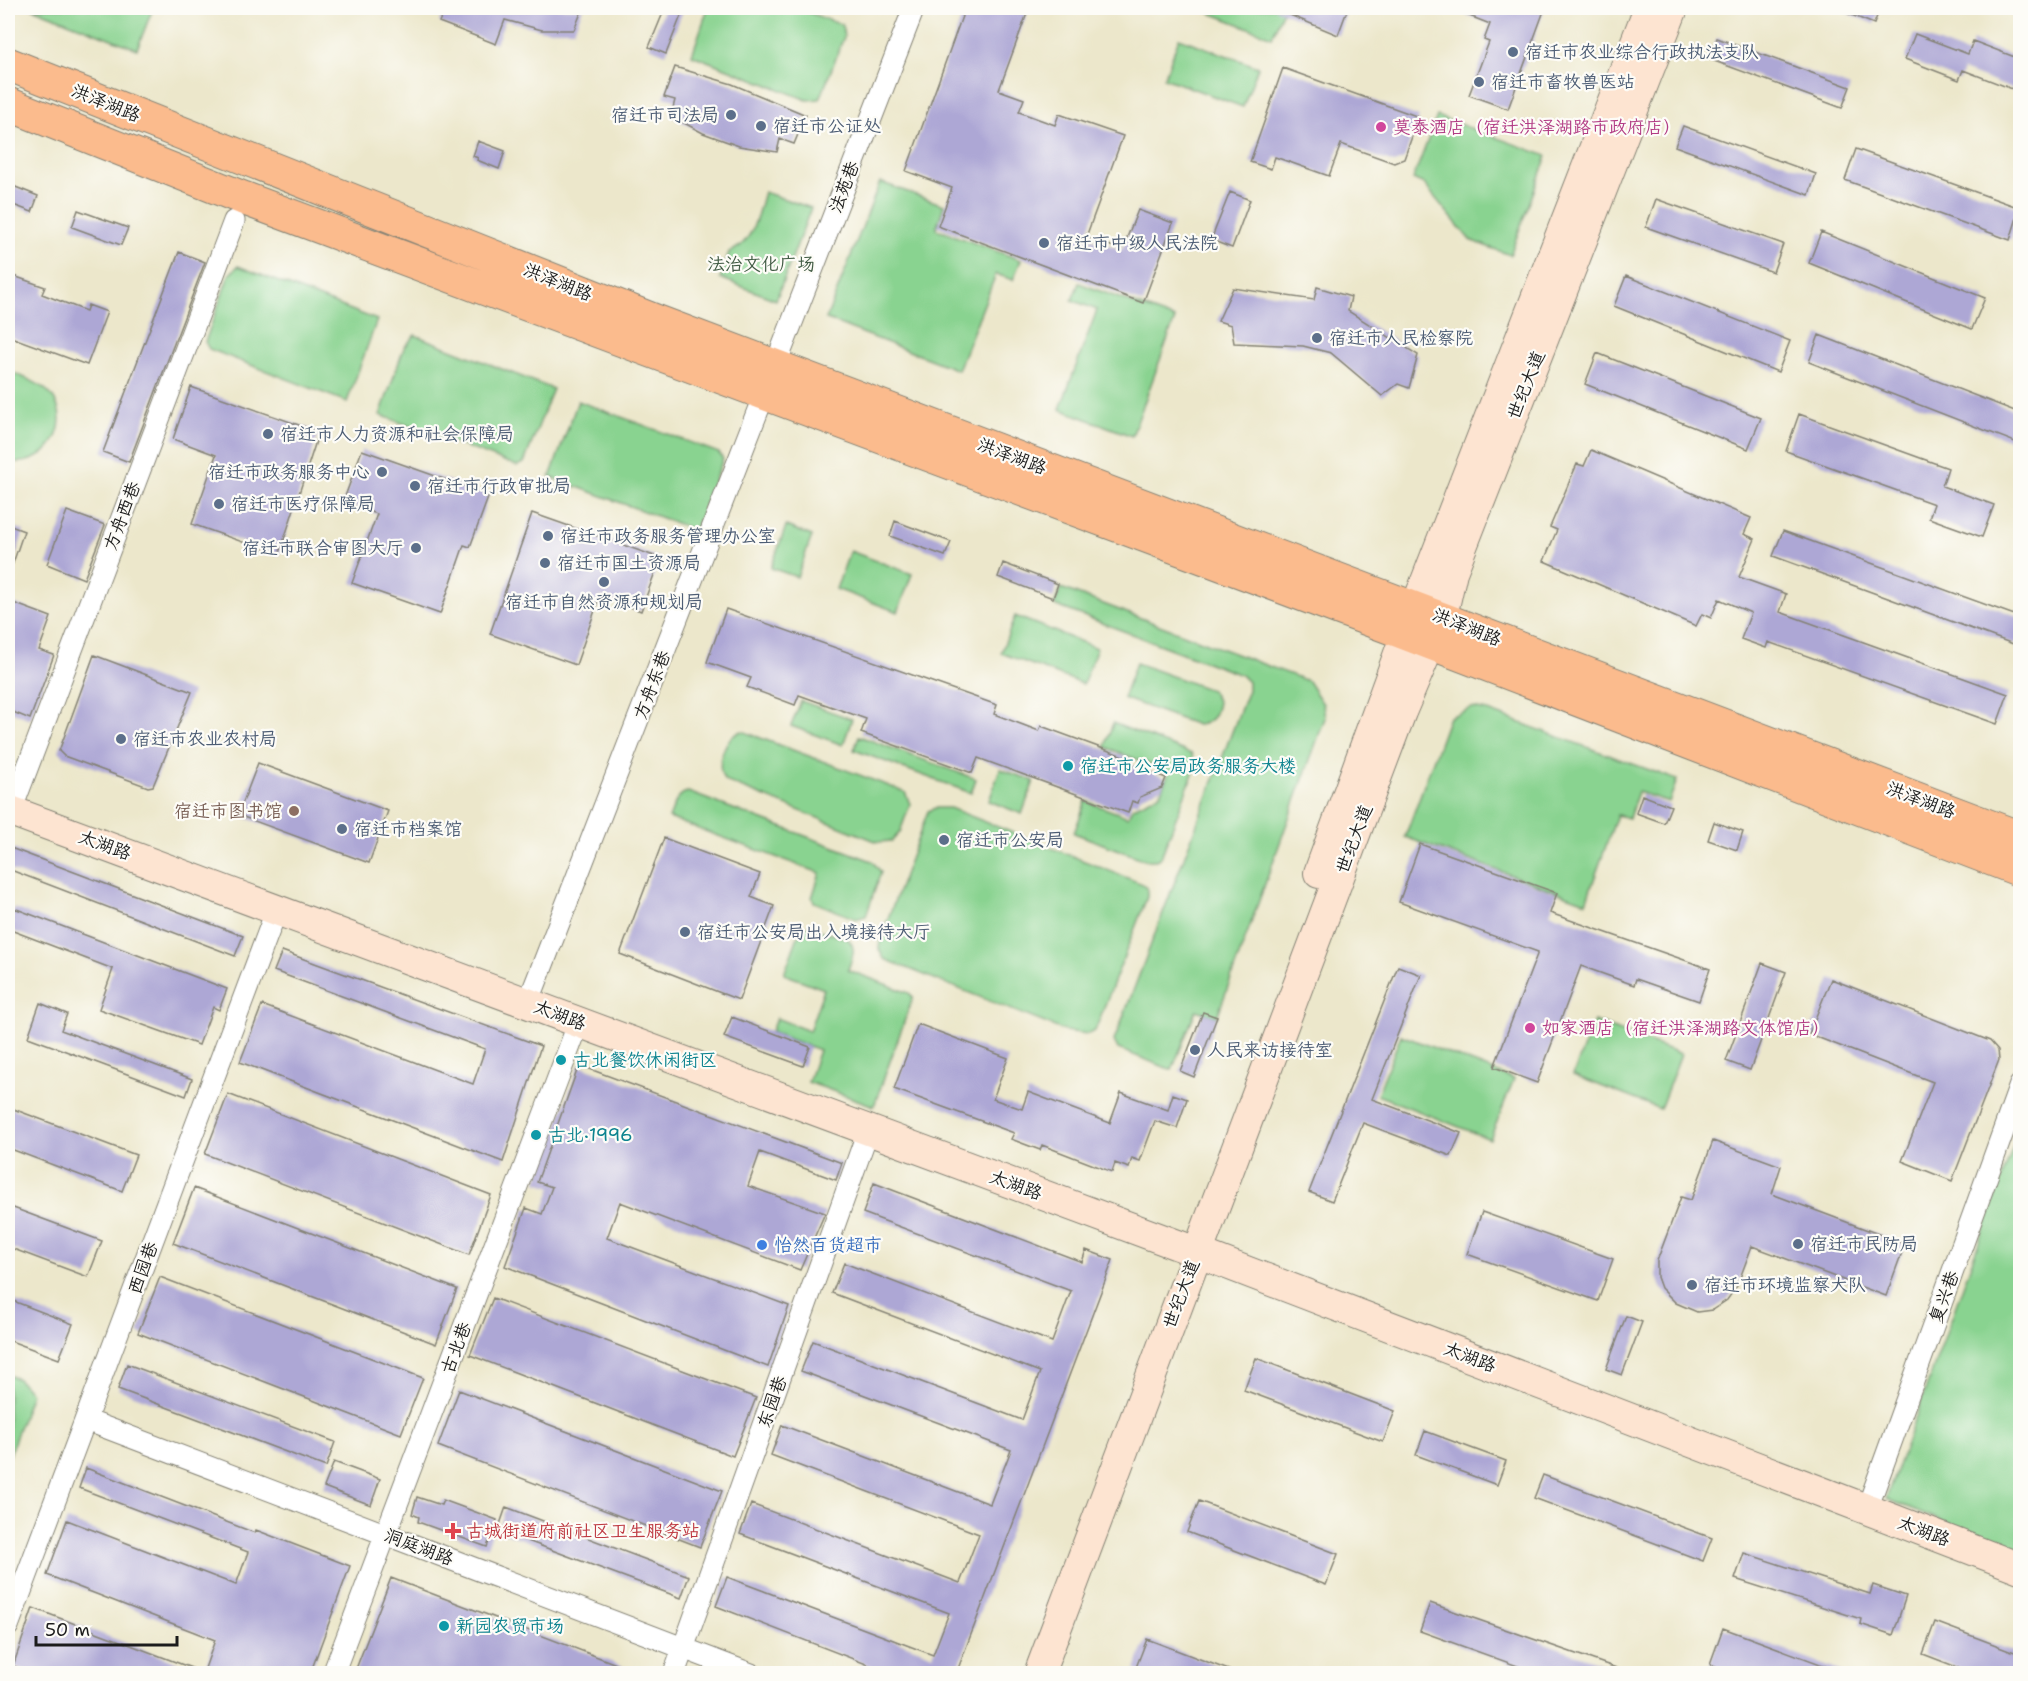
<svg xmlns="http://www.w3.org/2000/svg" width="2028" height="1681" font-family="'Shantell Sans','LXGW WenKai TC',sans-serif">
<rect width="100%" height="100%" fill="#fdfcf7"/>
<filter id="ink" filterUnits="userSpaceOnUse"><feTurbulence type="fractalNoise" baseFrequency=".0167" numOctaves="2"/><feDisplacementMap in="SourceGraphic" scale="12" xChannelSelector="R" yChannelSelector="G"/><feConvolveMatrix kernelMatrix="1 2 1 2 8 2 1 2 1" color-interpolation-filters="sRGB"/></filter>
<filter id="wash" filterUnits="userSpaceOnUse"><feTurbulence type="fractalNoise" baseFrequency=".008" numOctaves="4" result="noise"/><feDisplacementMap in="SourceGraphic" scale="24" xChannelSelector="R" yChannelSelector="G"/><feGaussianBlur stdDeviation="1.35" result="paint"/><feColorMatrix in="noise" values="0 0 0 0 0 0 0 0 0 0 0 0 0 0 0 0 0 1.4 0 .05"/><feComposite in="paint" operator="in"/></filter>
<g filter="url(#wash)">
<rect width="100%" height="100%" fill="#ece7cb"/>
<path fill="#89d390" stroke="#527856" stroke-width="1.5" d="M32,8H153L137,49Z
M708,8H797L842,25L844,37L820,99L807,100L692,55Z
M1197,8H1284L1272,37Z
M1179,38L1258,67L1243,107L1164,78Z
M1437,116L1547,156L1510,255L1470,240L1424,184L1413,179Z
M880,182L944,205L936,229L1021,260L1013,280L996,274L958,370L826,319Z
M764,192L811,208L776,300L720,278L729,252C754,244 757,214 764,192Z
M238,266L377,320L347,402L209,349L205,342L229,275Z
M1079,283L1175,319L1132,436L1060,409L1097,310L1072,300Z
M415,335L553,389L524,463L517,466L380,415L404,348Z
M8,371C22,377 42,383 52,396C75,427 44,470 8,461Z
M578,401L719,453L723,459L695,530L550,477Z
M786,526L812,536L797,577L771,568Z
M850,551L912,574L898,612L836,589Z
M1061,588L1308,681L1323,704L1325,718L1217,1017L1196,1010L1172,1070L1118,1049L1114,1041L1248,690V682L1241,675L1054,605Z
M1015,616L1097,648L1083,684L1001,653Z
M1136,663L1211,690L1218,702C1216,715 1211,724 1197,725L1123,698Z
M801,701L852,719L843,745L791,726Z
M1472,708L1488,711L1677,780L1669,802L1638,792L1629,818L1617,815L1586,902L1405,837L1449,717Z
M1113,723L1192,754L1196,766L1161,857L1156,860H1145L1074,833L1086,801L1128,817L1132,808L1160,794L1169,772L1105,747Z
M742,731L905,792L910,804L900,832L892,841L878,842L725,781C714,766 724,737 742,731Z
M859,736L976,779L971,793L854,750Z
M1000,769L1034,781L1022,814L989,801Z
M688,792L872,861L881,872L866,916L856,919L814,902L812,898L820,873L669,818C674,807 676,794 688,792Z
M935,808H950L1143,884L1147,889V897L1095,1031L1088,1034L1065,1031L884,959L879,949L880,940L928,811Z
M806,926L848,939C858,949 851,959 848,970L909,993L913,997L874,1106L808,1082L819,1050L771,1032L776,1018L809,1031L824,989L784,974L800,931Z
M1594,1021L1681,1054L1660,1109L1573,1075Z
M1401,1035L1514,1079L1490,1139L1377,1095Z
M2020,1128V1551L1886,1499Z
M8,1375L18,1379L31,1393L8,1460Z"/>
<g id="blocks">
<path fill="#ada7d5" d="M445,8H583L574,30H542L505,20L496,44L439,22Z
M665,8H684L666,54L649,47Z
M965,8H1029L999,90L1024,99L1019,112L1055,125L1059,114L1123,136L1086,237L1122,250L1138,210L1173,223L1143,303L938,226L952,188L906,171Z
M1273,8H1348L1338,35Z
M1449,8H1545L1508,109L1469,95L1489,42L1484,40L1490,24Z
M1834,8H1880L1874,24Z
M1915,34L1968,54L1973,41L2020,59V92L1963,70L1959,80L1905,59Z
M1717,38L1850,87L1842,108L1709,59Z
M675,67L732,84L806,115L794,144L780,139L777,152L739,146L703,133L671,116L675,100L664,97Z
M1283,68L1419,117L1404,159L1394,163L1341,144L1329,176L1275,157L1271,169L1250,162Z
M1683,126L1816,174L1809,195L1675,146Z
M478,141L505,151L499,169L477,160L478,158L473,156Z
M1856,149L2020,208L2010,240L1845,180Z
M8,184L38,196L32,212L8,203Z
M1230,192L1250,200L1232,248L1211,240Z
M1656,199L1783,244L1773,272L1646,227Z
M78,210L128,228L121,245L72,227Z
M1821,232L1985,298L1972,329L1809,263Z
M179,252L205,262L129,462L103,452Z
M8,274L45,287L42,294L86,311L88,305L107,312L87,365L8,336Z
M1626,276L1790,341L1778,372L1614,306Z
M1317,287L1351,297L1348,311L1418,355L1409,388L1398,384L1382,396L1331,353L1303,346L1234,343L1231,325L1218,321L1233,288L1314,300Z
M1819,335L2020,413V444L1809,362Z
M1597,353L1761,418L1748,449L1585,384Z
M191,387L319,432L279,555L192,524L216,455L173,439Z
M1799,414L1948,468L1942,486L1994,505L1982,537L1929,518L1934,504L1786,451Z
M362,450L489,495L470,547L464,545L440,614L352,583L377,514L343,502Z
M1591,450L1751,518L1744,534L1755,539L1739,577L1786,594L1780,612L2008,694L1997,724L1768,642L1766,648L1741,639L1751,613L1719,599L1711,618L1702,614L1696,626L1544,561L1557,530L1550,527L1577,464L1584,466Z
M67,511L105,525L84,579L47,564Z
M532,513L660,558L641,611L600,596L576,665L490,634Z
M895,521L951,542L945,556L890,536Z
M8,525L24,531L10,572H8Z
M1783,531L2020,617V633L2016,645L1773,556Z
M1003,563L1058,584L1053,598L998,577Z
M8,601L51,617L39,650L54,655L30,719L8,710Z
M726,609L997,705L994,714L1039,731L1041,726L1131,759L1129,764L1166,778L1162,788L1140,797L1138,803L1132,801L1128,813L978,758L972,773L861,733L866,719L799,695L795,705L747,687L751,678L707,662Z
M94,655L192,692L153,786L148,787L64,756L59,751Z
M258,763L388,811L369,863L238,815Z
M1642,795L1671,806L1664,823L1636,813Z
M1714,822L1743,832L1737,850L1708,840Z
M664,838L760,874L751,897L774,906L739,1000L620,954Z
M1420,844L1557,893L1550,913L1710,969L1699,1001L1636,979L1634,985L1581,966L1537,1083L1494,1067L1538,952L1399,902Z
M8,847L243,936L235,956L8,869Z
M14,908L227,989L219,1010L213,1007L199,1045L99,1009L113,969L8,929Z
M282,951L541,1046L503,1162L240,1062L262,1005L473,1084L485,1049L274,971Z
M1762,963L1786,972L1750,1070L1726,1061Z
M1398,966L1421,975L1372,1099L1461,1133L1451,1156L1363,1123L1332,1201L1309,1192Z
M1831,979L1990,1041L1998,1050L1999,1060L1952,1181L1902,1161L1933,1082L1809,1034Z
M40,1003L67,1014L61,1030L192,1079L186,1096L28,1037Z
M1203,1012L1217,1017L1194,1077L1180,1071Z
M732,1017L810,1047L803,1066L724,1037Z
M918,1024L1008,1058L993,1099L1022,1109L1028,1092L1110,1123L1121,1093L1168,1110L1173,1094L1187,1099L1177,1128L1155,1121L1140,1161L1132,1158L1129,1168L1115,1163L1112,1172L1042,1145L1040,1150L1011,1139L1014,1133L894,1089Z
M579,1065L842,1163L836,1180L760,1152L748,1186L825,1213L800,1270L620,1202L607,1238L789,1306L768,1367L505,1266L526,1208L542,1214L552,1187L537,1182Z
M228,1094L491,1195L469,1255L205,1154Z
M8,1107L136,1155L122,1191L8,1148Z
M1713,1141L1781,1166L1772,1194L1905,1244L1886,1296L1752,1246L1737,1286L1727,1300L1712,1310L1697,1312L1676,1303L1661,1288L1657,1277V1261L1681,1197L1691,1200Z
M874,1183L1082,1262L1086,1250L1113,1260L956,1674H892L716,1606L727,1577L933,1655L949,1613L740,1534L751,1504L960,1583L979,1534L771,1455L782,1425L990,1504L1011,1450L801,1371L813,1341L1022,1420L1040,1372L832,1293L844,1263L1052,1342L1071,1291L863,1213Z
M194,1188L457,1289L436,1344L173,1243Z
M8,1206L102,1241L88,1277L8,1247Z
M1482,1212L1613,1259L1598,1301L1467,1254Z
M160,1277L423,1378L401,1434L138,1333Z
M493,1298L756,1398L733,1456L470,1355Z
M8,1299L73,1324L59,1359L8,1340Z
M1626,1316L1642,1322L1622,1375L1606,1369Z
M1256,1358L1395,1411L1383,1442L1244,1390Z
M127,1364L335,1442L326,1467L118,1389Z
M459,1390L722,1491L700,1547L438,1446Z
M1425,1431L1506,1461L1497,1485L1416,1455Z
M334,1462L380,1479L371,1505L324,1487Z
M86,1468L255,1533L256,1530L350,1566L310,1674H203L215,1640L47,1575L67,1520L236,1585L248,1552L79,1488Z
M1543,1475L1712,1538L1703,1561L1534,1498Z
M417,1497L441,1505L443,1500L497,1520L487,1547L418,1522L419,1517L412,1514Z
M1199,1501L1338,1554L1326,1585L1187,1532Z
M506,1507L689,1576L681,1598L498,1530Z
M1744,1553L1870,1594L1873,1585L1906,1596L1893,1635L1860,1624L1861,1619L1735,1579Z
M391,1578L637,1672L636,1674H354Z
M1430,1603L1625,1671L1624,1674H1540L1420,1631Z
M33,1608L202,1672L201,1674H33L13,1666Z
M1935,1622L2020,1654V1674H1975L1923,1654Z
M1723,1628L1842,1672V1674H1734L1710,1664Z
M1147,1639L1234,1672V1674H1144L1135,1670Z"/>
</g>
</g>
<g filter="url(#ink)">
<use href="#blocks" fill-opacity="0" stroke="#848274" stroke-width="1.5"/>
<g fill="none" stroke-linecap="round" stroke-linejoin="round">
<g stroke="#848274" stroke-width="23">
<path id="street" d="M11,811L234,221
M528,1003L914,8
M86,1420L751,1674
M1867,1509L2020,1085
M8,1626L277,909
M333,1674L579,1022
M674,1674L868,1131"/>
</g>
<g stroke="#848274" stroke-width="32">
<path id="secondary" d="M8,810L1183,1247L2020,1568
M1319,873L1416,607L1649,8
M1039,1674L1401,712L1442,616L1452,572L1673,8"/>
</g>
<g stroke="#848274" stroke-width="35">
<path id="primary" d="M8,64L653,320L2020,838
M8,104L243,198L1392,628L2020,870"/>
</g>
<use href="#street" stroke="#fff" stroke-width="21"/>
<use href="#secondary" stroke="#fde4d1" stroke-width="30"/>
<use href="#primary" stroke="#fbbb8d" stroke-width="33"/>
</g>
</g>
<g fill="#5c6f8a" stroke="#fdfcf7" stroke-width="2">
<circle cx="1513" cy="52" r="6"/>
<circle cx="1479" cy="82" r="6"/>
<circle cx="731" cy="115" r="6"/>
<circle cx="761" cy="126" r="6"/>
<circle cx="1044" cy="243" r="6"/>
<circle cx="1317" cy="338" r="6"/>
<circle cx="268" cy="434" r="6"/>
<circle cx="382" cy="472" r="6"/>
<circle cx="415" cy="486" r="6"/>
<circle cx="219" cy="504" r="6"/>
<circle cx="548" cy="536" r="6"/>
<circle cx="416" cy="548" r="6"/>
<circle cx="545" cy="563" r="6"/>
<circle cx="604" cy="582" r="6"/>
<circle cx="121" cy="739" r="6"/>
<circle cx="342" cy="829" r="6"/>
<circle cx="944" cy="840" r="6"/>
<circle cx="685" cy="932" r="6"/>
<circle cx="1195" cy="1050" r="6"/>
<circle cx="1798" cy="1244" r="6"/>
<circle cx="1692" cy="1285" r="6"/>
</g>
<g fill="#d1479c" stroke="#fdfcf7" stroke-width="2">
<circle cx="1381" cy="127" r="6"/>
<circle cx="1530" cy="1028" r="6"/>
</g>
<g fill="#0f9aa8" stroke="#fdfcf7" stroke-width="2">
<circle cx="1068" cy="766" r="6"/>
<circle cx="561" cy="1060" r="6"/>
<circle cx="536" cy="1135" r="6"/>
<circle cx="444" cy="1626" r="6"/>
</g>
<circle fill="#8d6e63" stroke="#fdfcf7" stroke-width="2" cx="294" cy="811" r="6"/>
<circle fill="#3f7fe0" stroke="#fdfcf7" stroke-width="2" cx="762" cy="1245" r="6"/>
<path fill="#e0444e" stroke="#fdfcf7" stroke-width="2" d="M450 1522h6v6h6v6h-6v6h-6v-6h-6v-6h6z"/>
<g text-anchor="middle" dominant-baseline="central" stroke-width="4.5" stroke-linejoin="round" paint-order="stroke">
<g font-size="18" fill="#4e5e75" stroke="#fdfcf7" text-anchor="start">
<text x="1525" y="52">宿迁市农业综合行政执法支队</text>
<text x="1491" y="82">宿迁市畜牧兽医站</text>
<text x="719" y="115" text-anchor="end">宿迁市司法局</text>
<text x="773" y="126">宿迁市公证处</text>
<text x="1056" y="243">宿迁市中级人民法院</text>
<text x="1329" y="338">宿迁市人民检察院</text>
<text x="280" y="434">宿迁市人力资源和社会保障局</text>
<text x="370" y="472" text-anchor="end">宿迁市政务服务中心</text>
<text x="427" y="486">宿迁市行政审批局</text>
<text x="231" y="504">宿迁市医疗保障局</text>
<text x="560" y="536">宿迁市政务服务管理办公室</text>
<text x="404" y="548" text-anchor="end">宿迁市联合审图大厅</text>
<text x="557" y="563">宿迁市国土资源局</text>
<text x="604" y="602" text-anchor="middle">宿迁市自然资源和规划局</text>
<text x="133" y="739">宿迁市农业农村局</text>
<text x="354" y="829">宿迁市档案馆</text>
<text x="956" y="840">宿迁市公安局</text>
<text x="697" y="932">宿迁市公安局出入境接待大厅</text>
<text x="1207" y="1050">人民来访接待室</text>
<text x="1810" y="1244">宿迁市民防局</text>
<text x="1704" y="1285">宿迁市环境监察大队</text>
</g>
<g font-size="18" fill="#1c1c1c" stroke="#fdfcf7">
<text transform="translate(106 103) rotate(22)">洪泽湖路</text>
<text transform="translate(844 187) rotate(-69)">法苑巷</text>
<text transform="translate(558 282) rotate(22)">洪泽湖路</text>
<text transform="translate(1526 385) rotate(-68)">世纪大道</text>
<text transform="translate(1012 456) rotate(21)">洪泽湖路</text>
<text transform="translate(122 516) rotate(-69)">方舟西巷</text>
<text transform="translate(1467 627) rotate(22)">洪泽湖路</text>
<text transform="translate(652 685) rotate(-69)">方舟东巷</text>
<text transform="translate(1921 800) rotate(21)">洪泽湖路</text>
<text transform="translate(1354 839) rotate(-69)">世纪大道</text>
<text transform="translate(105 845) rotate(20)">太湖路</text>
<text transform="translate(560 1015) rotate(21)">太湖路</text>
<text transform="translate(1016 1185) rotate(20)">太湖路</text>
<text transform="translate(143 1268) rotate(-70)">西园巷</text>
<text transform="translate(1181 1294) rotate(-69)">世纪大道</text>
<text transform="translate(1944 1297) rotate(-70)">复兴巷</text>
<text transform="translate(456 1348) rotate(-69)">古北巷</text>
<text transform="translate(1470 1357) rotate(21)">太湖路</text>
<text transform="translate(772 1402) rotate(-70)">东园巷</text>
<text transform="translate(1924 1531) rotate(21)">太湖路</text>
<text transform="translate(419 1547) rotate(21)">洞庭湖路</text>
</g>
<g font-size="18" fill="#b23c85" stroke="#fdfcf7" text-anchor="start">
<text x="1393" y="127">莫泰酒店（宿迁洪泽湖路市政府店）</text>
<text x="1542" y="1028">如家酒店（宿迁洪泽湖路文体馆店）</text>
</g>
<g font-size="18" fill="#425c45" stroke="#fdfcf7">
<text x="761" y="264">法治文化广场</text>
</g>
<g font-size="18" fill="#0d838f" stroke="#fdfcf7" text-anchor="start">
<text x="1080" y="766">宿迁市公安局政务服务大楼</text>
<text x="573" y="1060">古北餐饮休闲街区</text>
<text x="548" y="1135">古北·1996</text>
<text x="456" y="1626">新园农贸市场</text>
</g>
<g font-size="18" fill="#785e54" stroke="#fdfcf7" text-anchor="end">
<text x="282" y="811">宿迁市图书馆</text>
</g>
<g font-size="18" fill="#366cbe" stroke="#fdfcf7" text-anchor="start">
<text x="774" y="1245">怡然百货超市</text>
</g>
<g font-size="18" fill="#be3a42" stroke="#fdfcf7" text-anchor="start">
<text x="466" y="1531">古城街道府前社区卫生服务站</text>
</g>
</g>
<rect width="2028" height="1681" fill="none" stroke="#fdfcf7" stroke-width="30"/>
<path d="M36 1636v9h141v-9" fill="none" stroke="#1c1c1c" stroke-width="3"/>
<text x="45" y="1636" font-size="18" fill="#1c1c1c" stroke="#fdfcf7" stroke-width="4.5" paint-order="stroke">50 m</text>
</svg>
